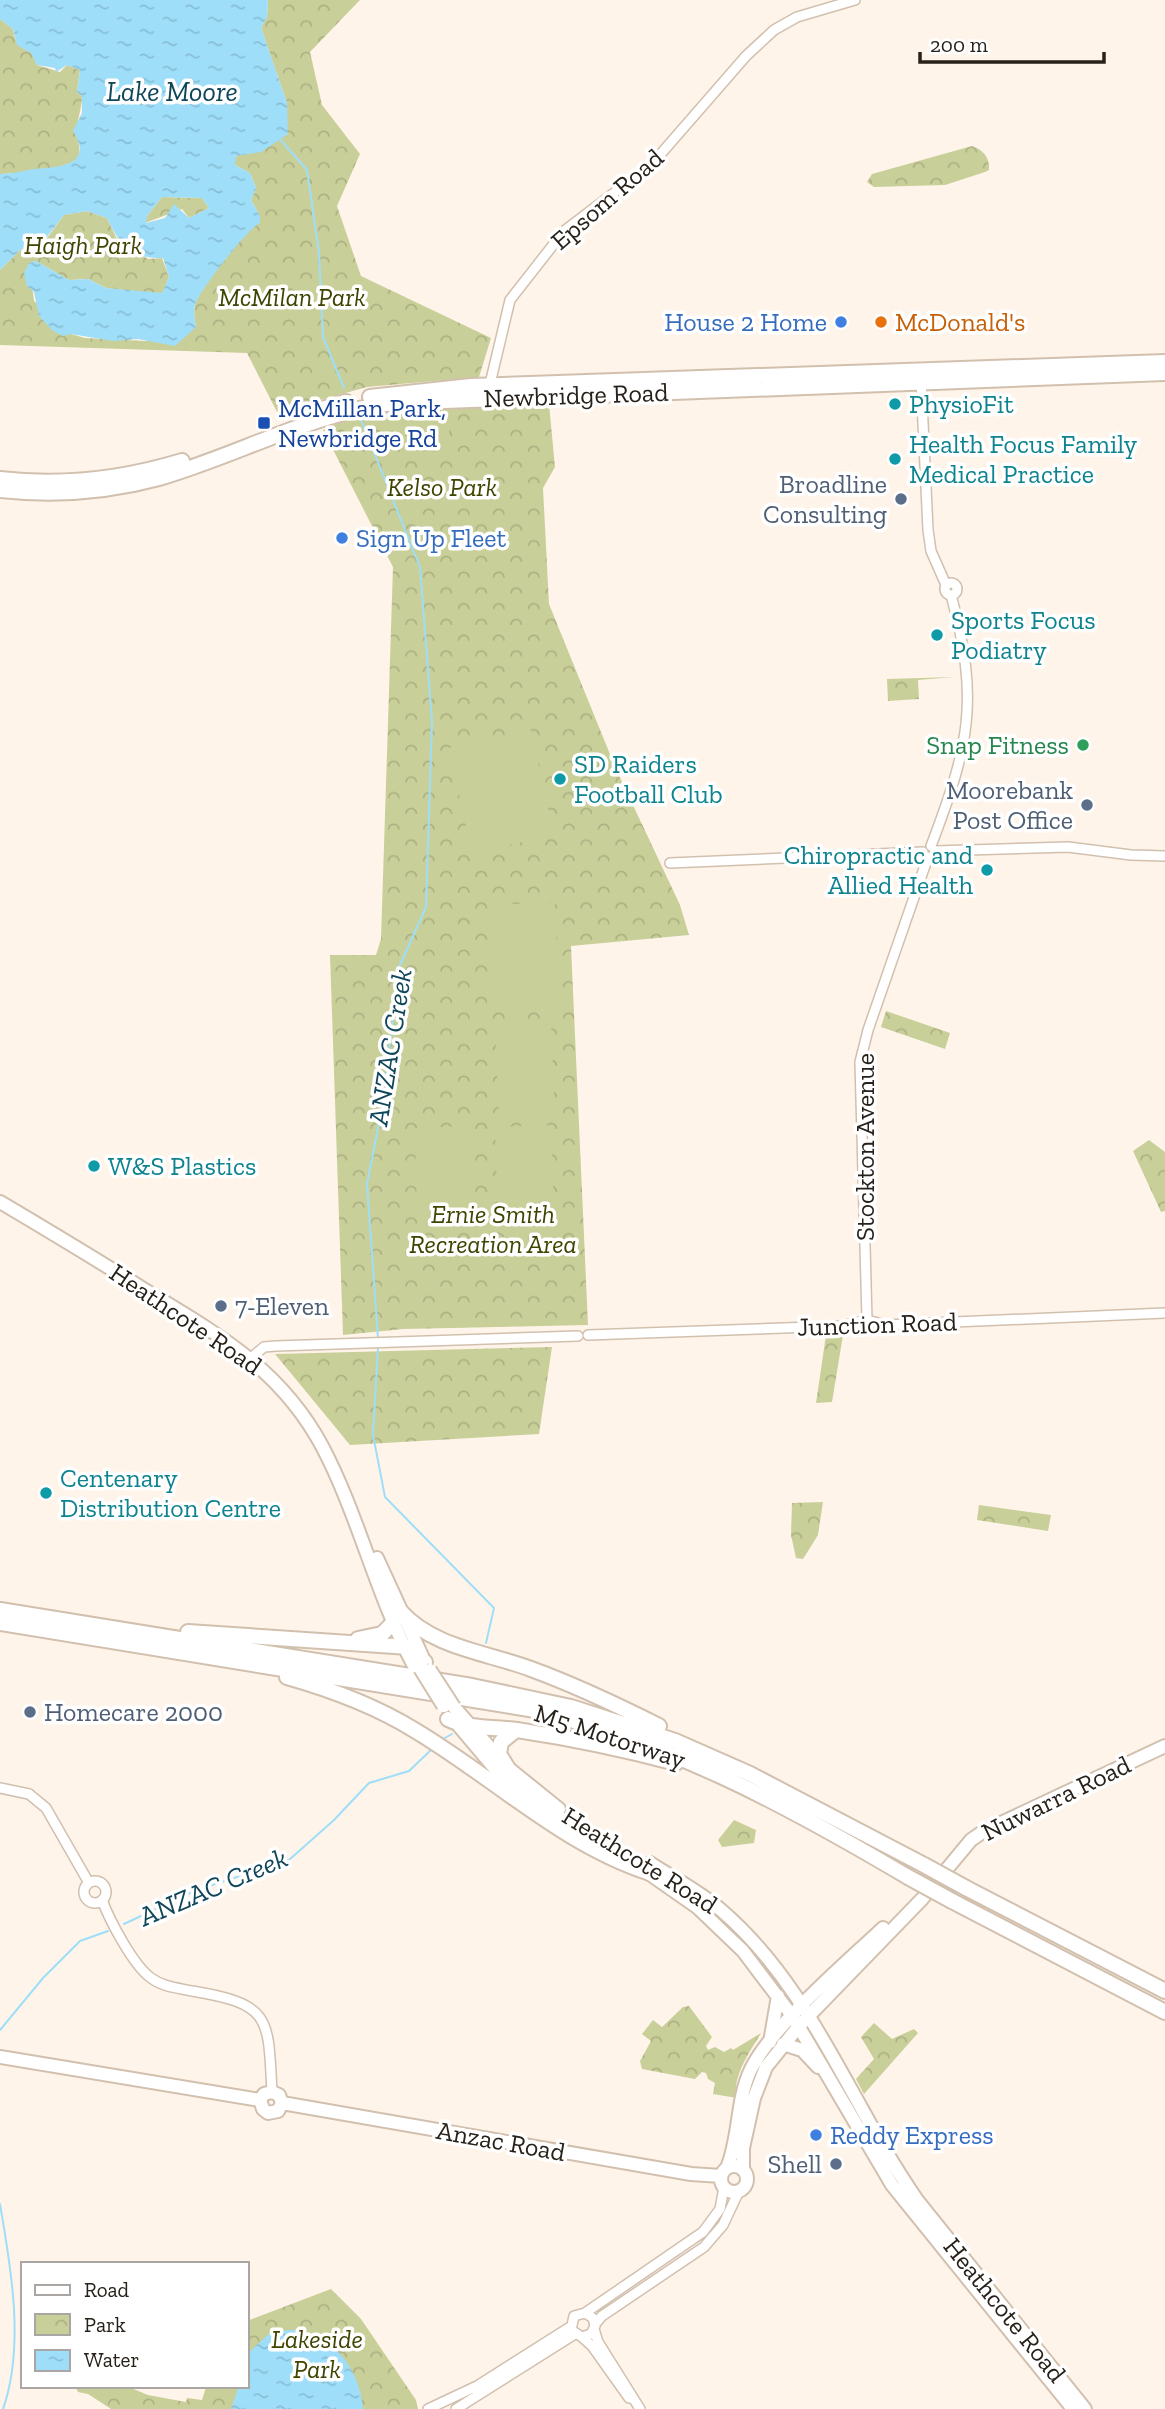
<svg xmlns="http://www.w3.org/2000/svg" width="1165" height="2409" font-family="'Zilla Slab',serif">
<defs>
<pattern id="park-crowns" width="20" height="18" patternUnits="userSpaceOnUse" patternTransform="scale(1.75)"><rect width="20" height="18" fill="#c9cf99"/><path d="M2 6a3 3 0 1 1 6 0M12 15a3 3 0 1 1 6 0" fill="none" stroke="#adb183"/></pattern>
<pattern id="water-ripples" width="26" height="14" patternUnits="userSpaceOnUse" patternTransform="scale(1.75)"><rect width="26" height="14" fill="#9edef9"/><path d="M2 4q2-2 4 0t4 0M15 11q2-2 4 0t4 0" fill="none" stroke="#88bed5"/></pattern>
</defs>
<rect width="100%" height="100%" fill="#fff4e9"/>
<path fill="url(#park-crowns)" d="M268,0H360L310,52L322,105L360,154L337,206L361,276L491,338L479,377L367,387L277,412L247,353L0,345V270L21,249L44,242L64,215L87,211L107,218L117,239L148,259L162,258L169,277L162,294L106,288L88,279L69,280L36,261L29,263L34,301L71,334L85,338L145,341L196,327C195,321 193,311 195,305C200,286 246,234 260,216L251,200L256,188L250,173L235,165L234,161L237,155L250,151L287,103L261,28L267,17Z
M0,19L13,29C15,43 19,47 32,53L37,65L60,72L67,65L80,70L77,92L82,96C82,107 78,117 77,128C76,137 81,148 79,156C74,169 13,174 0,174Z
M972,146C983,150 990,157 989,170L985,172L945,185L874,187L867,182L872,174Z
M162,197L202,198L209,208L189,218L182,209L145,223L147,216Z
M549,404L555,467L543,488L549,604L616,769L680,905L689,935L571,946L588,1325L403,1329L343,1335L330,955H376L381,939L393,567L323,430L347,419L373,413Z
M955,677L918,680L919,699L888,701L887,679Z
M886,1011L950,1033L945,1049L881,1027Z
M1149,1140L1165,1152V1211L1161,1212L1133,1151Z
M826,1335H843L832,1402L816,1403Z
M552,1347L539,1434L350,1445L275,1354Z
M823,1502L818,1535L803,1559L796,1558L791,1535L792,1503Z
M979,1505L1051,1515L1048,1531L977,1520Z
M734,1820L756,1830L754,1843L722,1847L718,1840Z
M689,2006L712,2037L706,2046L708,2050L715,2047L724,2052L731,2048L733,2050L761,2033C751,2050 731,2078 737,2098L713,2094L715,2083L708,2079L706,2073L702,2072L695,2079L642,2069L640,2061L651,2041L642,2034L653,2020L662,2027L683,2007Z
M874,2023L892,2039L914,2029L918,2033L864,2094L856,2079L874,2059L861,2037Z
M331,2289L361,2319L416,2400L418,2409H111L88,2394L78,2392L75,2386H126L148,2395L186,2402L187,2398L202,2400L206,2387L247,2386V2321Z"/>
<path fill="#c9cf99" d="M417,416L433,424L449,423V436C435,437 414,438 407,422Z
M531,730L554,835L472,853L449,748Z
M555,902L559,1005L493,1007L489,905Z
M551,1024L555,1116L499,1118L495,1027Z
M551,1125L554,1217L498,1219L495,1127Z
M471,1126L473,1219L417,1221L415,1128Z"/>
<path fill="url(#water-ripples)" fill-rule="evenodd" d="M0,0H268L267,17L261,28L287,103L288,134L261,152L236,156L235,165L250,173L256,188L251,200L260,216V223C249,227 198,292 195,305C193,311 195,321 196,327L175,346L138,339L113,341L71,334L63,336L53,331L39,316L34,292L27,286L24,273L29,263L36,261L69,280L88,279L106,288L162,293L169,277L163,258C130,259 120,245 107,218L87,211L64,215L39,247L21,249L0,270V174C12,174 22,171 34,169C58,167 95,166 73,131L82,113V96L77,92L80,70L67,65L56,72L55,68L37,65L31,53L17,45L13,29L0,19ZM162,197L202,198L209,208L189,218L174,204L165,218L146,223L147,216Z
M290,2330C332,2331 360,2369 363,2409H231L239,2386H247V2354L270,2333Z"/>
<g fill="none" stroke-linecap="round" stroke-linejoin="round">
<path stroke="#9edef9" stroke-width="2" d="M279,138L307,170L319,253L323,337L344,388
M361,420L420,567L432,721L426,907L399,967L383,1102L367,1184L378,1338
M378,1347L373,1435L385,1497L494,1608L486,1643
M443,1739L452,1734
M124,1924L194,1891L289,1860L334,1820L369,1783L409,1771L432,1749
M0,2030L43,1978L80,1941L108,1931
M0,2204C11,2268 25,2346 3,2409"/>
<g stroke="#d2c0af" stroke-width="12">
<path id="minor" d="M921,380L928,530L931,551L946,585
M489,388L510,300L564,231L652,164L746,56L774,30L797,17L855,0
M945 589a6 6 0 1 1 12 0a6 6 0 1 1-12 0Z
M931,846C969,746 980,701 951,595
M935,851L1068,847L1131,855L1165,856
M670,863L923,852
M867,1320L860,1062L868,1030L928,857
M588,1335L841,1326L867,1320L885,1325L1165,1313
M251,1358L264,1347L276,1346L578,1336
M0,1788L29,1794L46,1808L89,1883
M84 1892a11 11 0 1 1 22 0a11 11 0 1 1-22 0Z
M102,1900C110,1921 133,1965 151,1978C163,1987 178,1988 192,1991C272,2004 268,2018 272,2092
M585,2313L593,2318L595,2326L591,2334L582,2337L571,2330L574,2316L585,2313L703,2232L720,2209L724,2187
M595,2324L602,2316L704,2247L723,2225L739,2191
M594,2329L598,2342L640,2409
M582,2337L592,2346L629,2398
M428,2409L477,2386L570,2327
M456,2409L575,2334"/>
</g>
<g stroke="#d2c0af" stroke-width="16">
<path id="major" d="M0,1202C49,1231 97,1260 145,1290C217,1334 280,1368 322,1446C359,1516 376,1595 414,1666
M377,1558L422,1656
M454,1707L507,1767L559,1809
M497,1772L537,1804L624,1856L697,1907L743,1951L793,2017L892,2185L1073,2409
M650,1863C673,1878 699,1891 721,1910C812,1988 850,2104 917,2200L1085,2409
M770,2042L778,1996
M783,2044L802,2050L818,2067
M0,2057L260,2100
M260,2100L263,2109L268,2113L278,2111L282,2103
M260,2100L264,2094L272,2092L279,2095L282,2103
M282,2103L691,2174L721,2176
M721 2179a13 13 0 1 1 26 0a13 13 0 1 1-26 0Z
M727,2168C740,2137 736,2100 751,2069C773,2025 845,1964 883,1928
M743,2170V2148L754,2098L766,2067L799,2026L922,1899L971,1840L984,1831L1165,1746"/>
</g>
<g stroke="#d2c0af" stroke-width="18">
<path id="highway" d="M370,397L471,386L1165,362
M302,415L346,402
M0,479C61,486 123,479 182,461
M0,490C54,496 107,492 159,478C238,455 310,414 392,403L1165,373
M0,1610L472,1686L571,1707L675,1741L750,1774L924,1865
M400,1611C433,1648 486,1652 531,1669C575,1685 617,1705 659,1726
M0,1623L529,1709C671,1743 783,1803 908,1877
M188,1632L409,1647L425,1662
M358,1639L382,1634L393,1623
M287,1677C333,1690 376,1706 416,1731C493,1777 563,1845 650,1873
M448,1719C469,1729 494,1727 517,1730C570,1738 624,1749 676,1763
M456,1721L505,1779
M507,1767L499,1754L501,1742L516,1730
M966,1888L1165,1991
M952,1901L1165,2012"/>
</g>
<use href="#minor" stroke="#fff" stroke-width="9"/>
<use href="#major" stroke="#fff" stroke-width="12"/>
<use href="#highway" stroke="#fff" stroke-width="14"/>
<g stroke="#d2c0af" stroke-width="16" stroke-linecap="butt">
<path id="major-bridge" d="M430,1670L454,1707"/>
</g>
<g stroke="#d2c0af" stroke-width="18" stroke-linecap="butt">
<path id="highway-bridge" d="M421,1668L444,1705
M924,1865L966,1888
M908,1877L952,1901"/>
</g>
<use href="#major-bridge" stroke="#fff" stroke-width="12"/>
<use href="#highway-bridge" stroke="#fff" stroke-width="14"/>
</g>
<g fill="#3f7fe0" stroke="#fff" stroke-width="2.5">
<circle cx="841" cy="322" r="7"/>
<circle cx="342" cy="538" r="7"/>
<circle cx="816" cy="2135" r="7"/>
</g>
<circle fill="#e8710a" stroke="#fff" stroke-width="2.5" cx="881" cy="322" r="7"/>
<g fill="#0f9aa8" stroke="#fff" stroke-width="2.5">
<circle cx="895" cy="404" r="7"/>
<circle cx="895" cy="459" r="7"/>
<circle cx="937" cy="635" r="7"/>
<circle cx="560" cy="779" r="7"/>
<circle cx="987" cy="870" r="7"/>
<circle cx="94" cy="1166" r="7"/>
<circle cx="46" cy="1493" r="7"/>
</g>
<rect fill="#1a4fb4" stroke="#fff" stroke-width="2.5" x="257" y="416" width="14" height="14" rx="3.5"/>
<g fill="#5c6f8a" stroke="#fff" stroke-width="2.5">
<circle cx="901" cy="499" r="7"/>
<circle cx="1087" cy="805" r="7"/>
<circle cx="221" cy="1306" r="7"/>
<circle cx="30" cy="1712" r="7"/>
<circle cx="836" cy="2164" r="7"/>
</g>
<circle fill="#2e9e5b" stroke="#fff" stroke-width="2.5" cx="1083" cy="745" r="7"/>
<g text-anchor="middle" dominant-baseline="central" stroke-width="7" stroke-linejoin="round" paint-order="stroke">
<g font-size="26" fill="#27211a" stroke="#fff">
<text transform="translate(607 199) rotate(-41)">Epsom Road</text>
<text transform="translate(576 395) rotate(-2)">Newbridge Road</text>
<text transform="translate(865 1147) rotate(-90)">Stockton Avenue</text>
<text transform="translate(186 1319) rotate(34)">Heathcote Road</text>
<text transform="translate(877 1324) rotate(-2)">Junction Road</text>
<text transform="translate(610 1736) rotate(18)">M5 Motorway</text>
<text transform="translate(1056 1798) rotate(-26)">Nuwarra Road</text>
<text transform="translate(640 1860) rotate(32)">Heathcote Road</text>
<text transform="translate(501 2141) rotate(10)">Anzac Road</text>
<text transform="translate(1005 2310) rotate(51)">Heathcote Road</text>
</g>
<g font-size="26" font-style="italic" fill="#404400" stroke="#fff">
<text x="83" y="245">Haigh Park</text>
<text x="292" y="297">McMilan Park</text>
<text x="442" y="487">Kelso Park</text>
<text x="493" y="1214">Ernie Smith<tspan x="493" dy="30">Recreation Area</tspan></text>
<text x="317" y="2339">Lakeside<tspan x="317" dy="30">Park</tspan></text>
</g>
<g font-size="26" fill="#366cbe" stroke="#fff" text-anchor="start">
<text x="827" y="322" text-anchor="end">House 2 Home</text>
<text x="356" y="538">Sign Up Fleet</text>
<text x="830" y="2135">Reddy Express</text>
</g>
<g font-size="26" fill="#c56008" stroke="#fff" text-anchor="start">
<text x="895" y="322">McDonald's</text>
</g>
<g font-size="26" fill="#0d838f" stroke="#fff" text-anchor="start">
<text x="909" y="404">PhysioFit</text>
<text x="909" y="444">Health Focus Family<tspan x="909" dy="30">Medical Practice</tspan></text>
<text x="951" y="620">Sports Focus<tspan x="951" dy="30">Podiatry</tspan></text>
<text x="574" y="764">SD Raiders<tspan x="574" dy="30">Football Club</tspan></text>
<text x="973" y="855" text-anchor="end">Chiropractic and<tspan x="973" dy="30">Allied Health</tspan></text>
<text x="108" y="1166">W&amp;S Plastics</text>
<text x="60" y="1478">Centenary<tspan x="60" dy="30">Distribution Centre</tspan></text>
</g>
<g font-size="26" fill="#164399" stroke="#fff" text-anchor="start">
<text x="278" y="408">McMillan Park,<tspan x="278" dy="30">Newbridge Rd</tspan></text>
</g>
<g font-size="26" fill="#4e5e75" stroke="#fff" text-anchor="end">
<text x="887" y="484">Broadline<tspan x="887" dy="30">Consulting</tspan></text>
<text x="1073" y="790">Moorebank<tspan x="1073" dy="30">Post Office</tspan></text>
<text x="235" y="1306" text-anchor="start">7-Eleven</text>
<text x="44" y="1712" text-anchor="start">Homecare 2000</text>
<text x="822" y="2164">Shell</text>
</g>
<g font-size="26" fill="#27864d" stroke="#fff" text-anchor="end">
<text x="1069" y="745">Snap Fitness</text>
</g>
<g font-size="28" font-style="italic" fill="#104659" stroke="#fff">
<text x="172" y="91">Lake Moore</text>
<text transform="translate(390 1047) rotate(-81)">ANZAC Creek</text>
<text transform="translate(213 1887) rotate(-23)">ANZAC Creek</text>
</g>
</g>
<rect x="21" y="2262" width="228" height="126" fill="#ffffff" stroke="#a9a6a3" stroke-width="2"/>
<rect x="35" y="2285" width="35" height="10" fill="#ffffff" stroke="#a9a6a3" stroke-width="2"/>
<text x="84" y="2297" font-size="21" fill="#27211a">Road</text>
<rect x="35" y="2314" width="35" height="21" fill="url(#park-crowns)" stroke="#a9a6a3" stroke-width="2"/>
<text x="84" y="2332" font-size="21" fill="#27211a">Park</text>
<rect x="35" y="2350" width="35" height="21" fill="url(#water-ripples)" stroke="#a9a6a3" stroke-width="2"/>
<text x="84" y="2367" font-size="21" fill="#27211a">Water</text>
<path d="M920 52v10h184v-10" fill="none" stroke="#27211a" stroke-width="3.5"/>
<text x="930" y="52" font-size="21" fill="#27211a" stroke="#ffffff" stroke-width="5" paint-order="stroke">200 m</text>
</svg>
